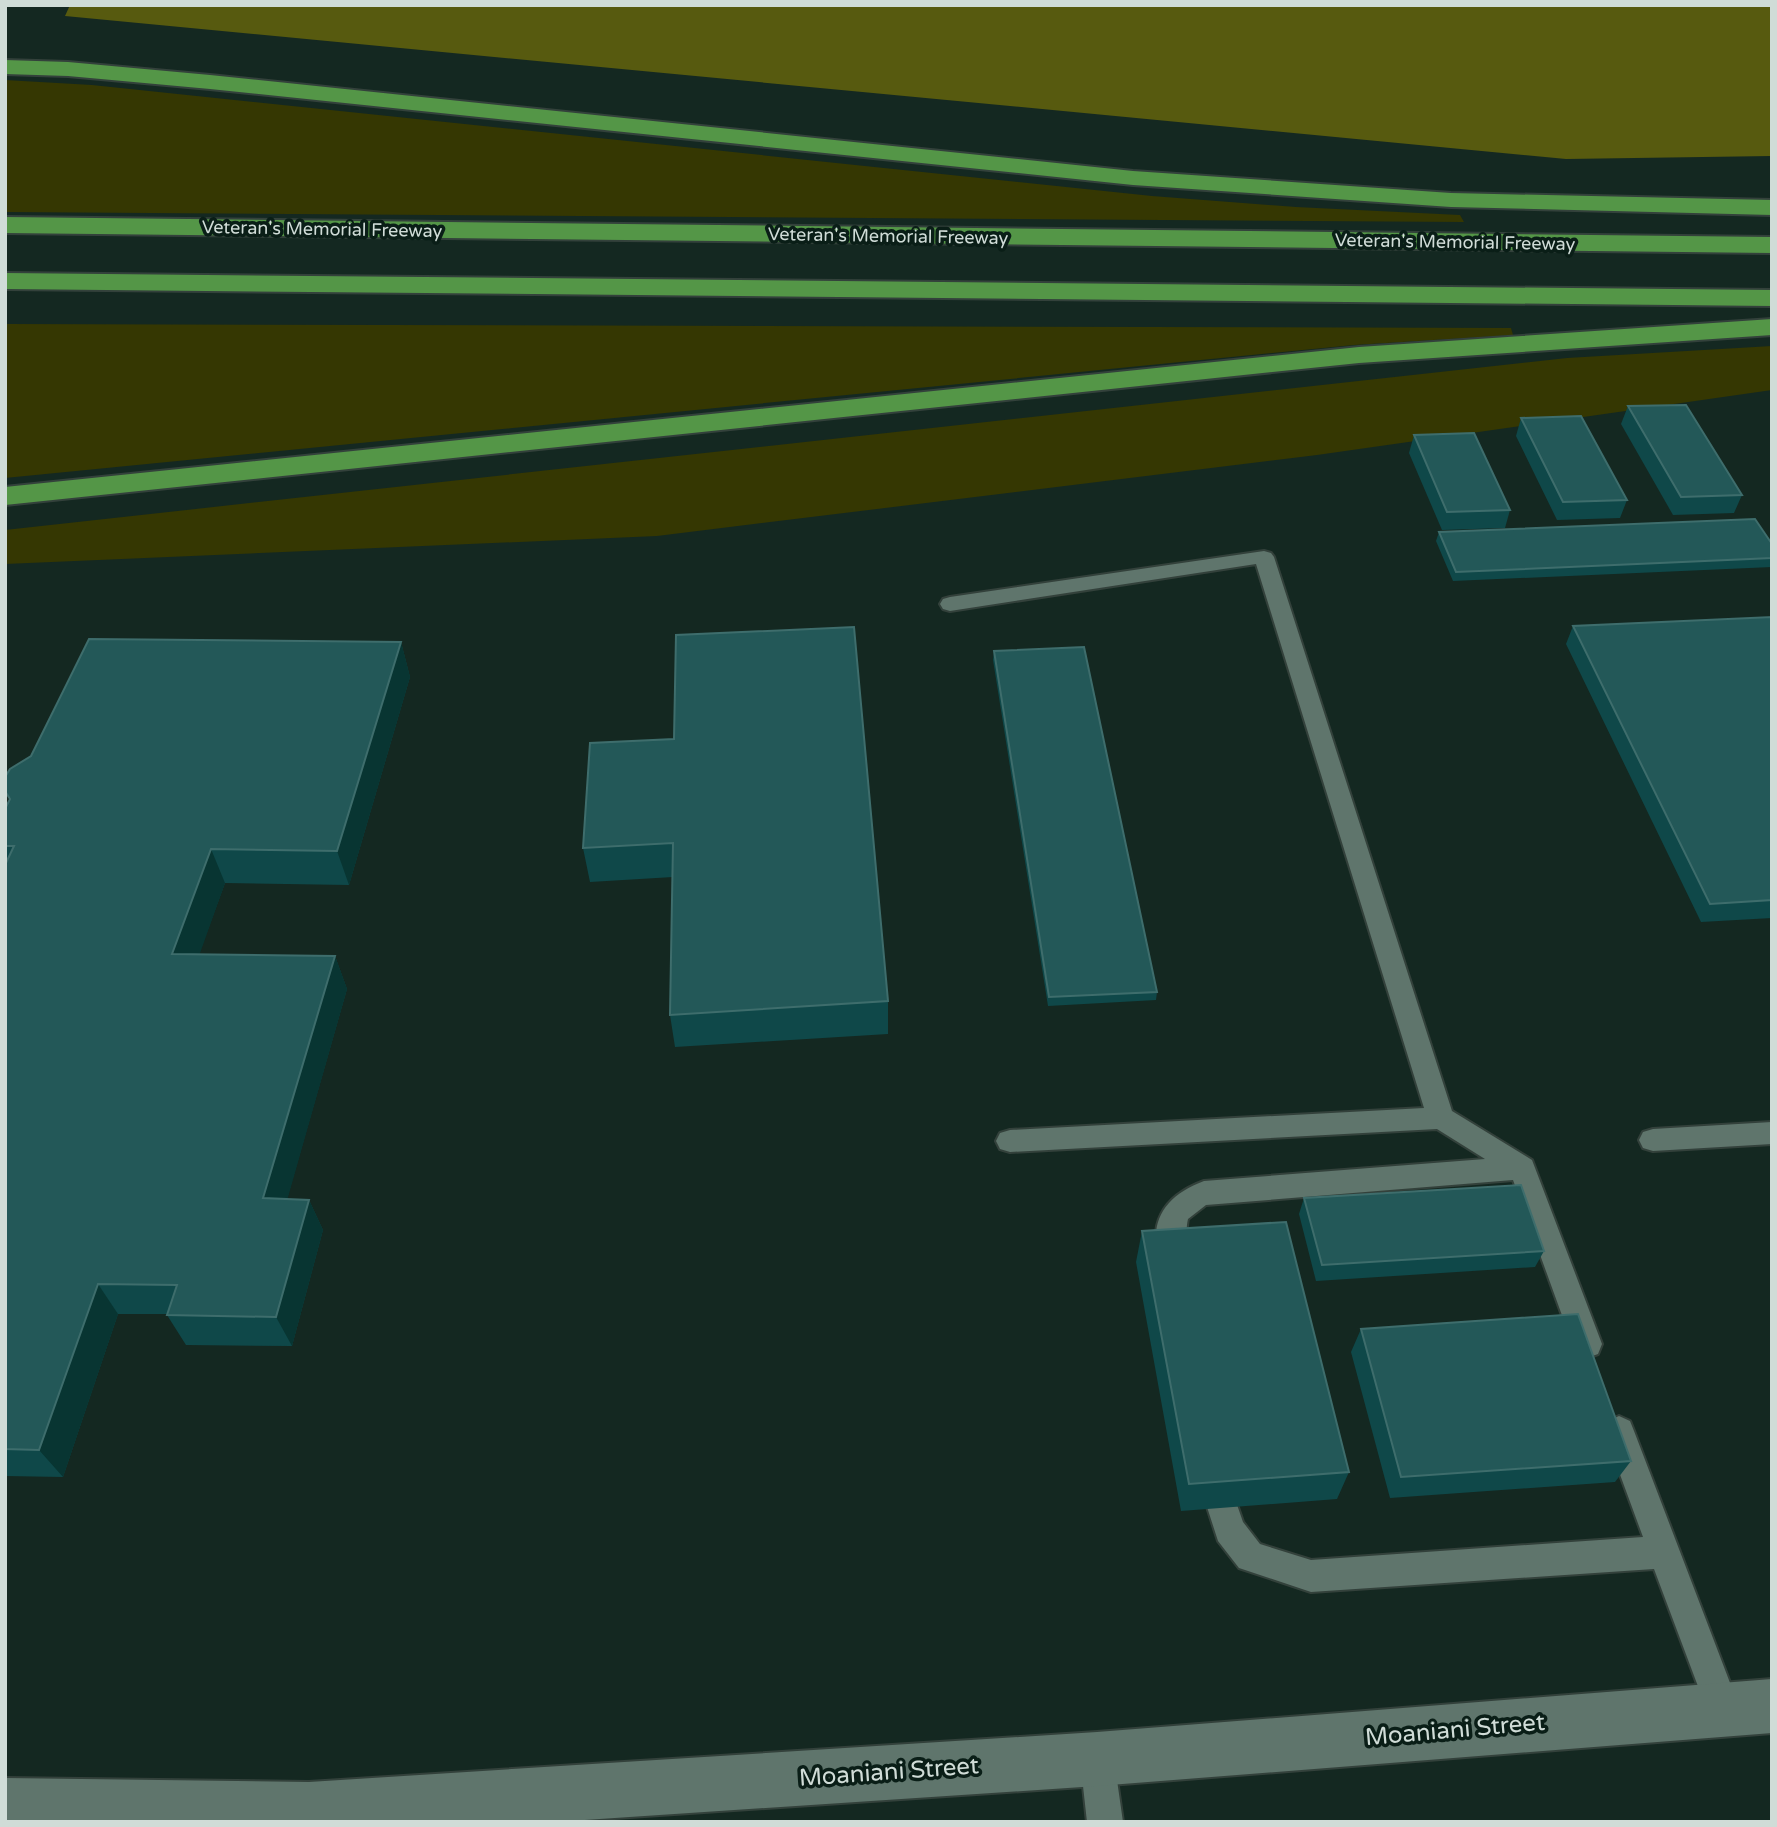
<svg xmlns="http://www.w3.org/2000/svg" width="1777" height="1827" font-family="'Varela Round',sans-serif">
<rect width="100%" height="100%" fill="#142821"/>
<path fill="#353702" d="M5,80L92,85L1152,196L1296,207L1460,215L1464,222L5,212Z
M5,324L1511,328L1513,335L1354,345L5,478Z
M1772,346V390L1317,455L657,536L5,564V530L1567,358Z"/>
<path fill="#575a0f" d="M70,5H1772V156L1566,159L65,16Z"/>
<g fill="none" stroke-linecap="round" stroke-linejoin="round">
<g stroke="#33413b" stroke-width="4">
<path id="service" d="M1264,551L1271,553L1274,557L1452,1111L1532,1160L1602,1344L1598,1354L1587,1358L1576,1354L1513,1180L1206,1205L1188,1219C1184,1236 1191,1253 1184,1268L1174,1272L1164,1268C1144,1226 1163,1196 1204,1181L1485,1159L1437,1129L1010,1152L1000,1149L996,1141L1000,1133L1010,1130L1424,1108L1256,564L950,611L943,609L940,604L943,599L950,597Z
M1772,1122V1144L1653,1151L1643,1148L1639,1140L1643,1132L1653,1129Z
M1619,1416L1630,1421L1634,1431L1740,1709L1735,1721L1723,1726L1711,1721L1654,1569L1311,1592L1239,1568L1218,1541L1207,1507L1212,1496L1223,1491L1234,1496L1243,1522L1260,1544L1311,1560L1643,1537L1604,1431L1608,1421Z
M1097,1742L1109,1747L1114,1759L1123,1822H1087L1080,1759L1085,1747Z"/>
</g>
<g stroke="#33413b" stroke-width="4">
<path id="tertiary" d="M1772,1679V1733L1097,1786L555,1822H5V1778L309,1782L1097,1732Z"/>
</g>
<g stroke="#33413b" stroke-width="4">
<path id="motorway" d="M5,60L68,62L210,75L1133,171L1451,193L1772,200V215L1451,207L1133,185L210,89L68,76L5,74Z
M5,217L1772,237V253L5,233Z
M5,273L1772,290V306L5,289Z
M1772,319V335L1359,363L5,505V487L1359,347Z"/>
</g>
<use href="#service" fill="#5f756c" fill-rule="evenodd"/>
<use href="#tertiary" fill="#5f756c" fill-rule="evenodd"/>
<use href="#motorway" fill="#549647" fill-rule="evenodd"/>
</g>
<path fill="#0f4849" d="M1628,406L1742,495L1734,513L1673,515L1621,424Z
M1521,418L1627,500L1620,518L1557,520L1516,436Z
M1414,435L1510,510L1505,528L1442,530L1409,453Z
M1439,532L1772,544V567L1453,581L1436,541Z
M1772,617V918L1701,922L1566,644L1573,626Z
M401,642L410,677L349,885L225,883L199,954L335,956L347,989L287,1199L309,1200L323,1230L292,1346L186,1345L167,1315V1314H118L63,1477L5,1476V809Z
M994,651L1157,992L1156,1000L1048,1006L993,660Z
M590,743L888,1001V1034L675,1047L670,1015L673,877L590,882L583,848Z
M1304,1198L1544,1251L1535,1267L1316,1281L1299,1214Z
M1142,1231L1349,1472L1337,1499L1181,1511L1136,1262Z
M1361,1329L1631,1461L1615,1482L1390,1498L1351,1352Z"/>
<path fill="#083532" d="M401,642L410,677L349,885L337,851Z
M211,849L225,883L188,987L172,954Z
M335,956L347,989L279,1229L263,1198Z
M309,1200L323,1230L292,1346L276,1317Z
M98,1284L118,1314L63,1477L39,1450Z"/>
<path fill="#235858" stroke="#3e6d6c" stroke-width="2" d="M1686,405L1742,495L1681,497L1628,406Z
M1581,416L1627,500L1563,502L1521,418Z
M1474,433L1510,510L1447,512L1414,435Z
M1755,519L1772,544V558L1456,572L1439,532Z
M1772,617V900L1710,904L1573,626Z
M854,627L888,1001L670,1015L673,843L583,848L590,743L674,739L676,635Z
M89,639L401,642L337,851L211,849L172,954L335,956L263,1198L309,1200L276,1317L167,1315L177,1285L98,1284L39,1450L5,1449V865L14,846H5V809L10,799L5,791V777L10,769L31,756Z
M1084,647L1157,992L1049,997L994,651Z
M1521,1185L1544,1251L1322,1265L1304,1198Z
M1286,1222L1349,1472L1189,1484L1142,1231Z
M1578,1314L1631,1461L1401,1477L1361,1329Z"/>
<g text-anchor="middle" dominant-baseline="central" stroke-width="7" stroke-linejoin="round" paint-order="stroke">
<g font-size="18" fill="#d0dcd7" stroke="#0a1e17">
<text transform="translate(322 229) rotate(1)">Veteran's Memorial Freeway</text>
<text transform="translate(888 236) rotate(1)">Veteran's Memorial Freeway</text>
<text transform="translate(1455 242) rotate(1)">Veteran's Memorial Freeway</text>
</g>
<g font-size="24" fill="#d0dcd7" stroke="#0a1e17">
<text transform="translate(1455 1730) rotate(-5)">Moaniani Street</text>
<text transform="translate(889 1772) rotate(-4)">Moaniani Street</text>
</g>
</g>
<rect width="1777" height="1827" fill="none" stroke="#d0dcd7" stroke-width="14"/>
</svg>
